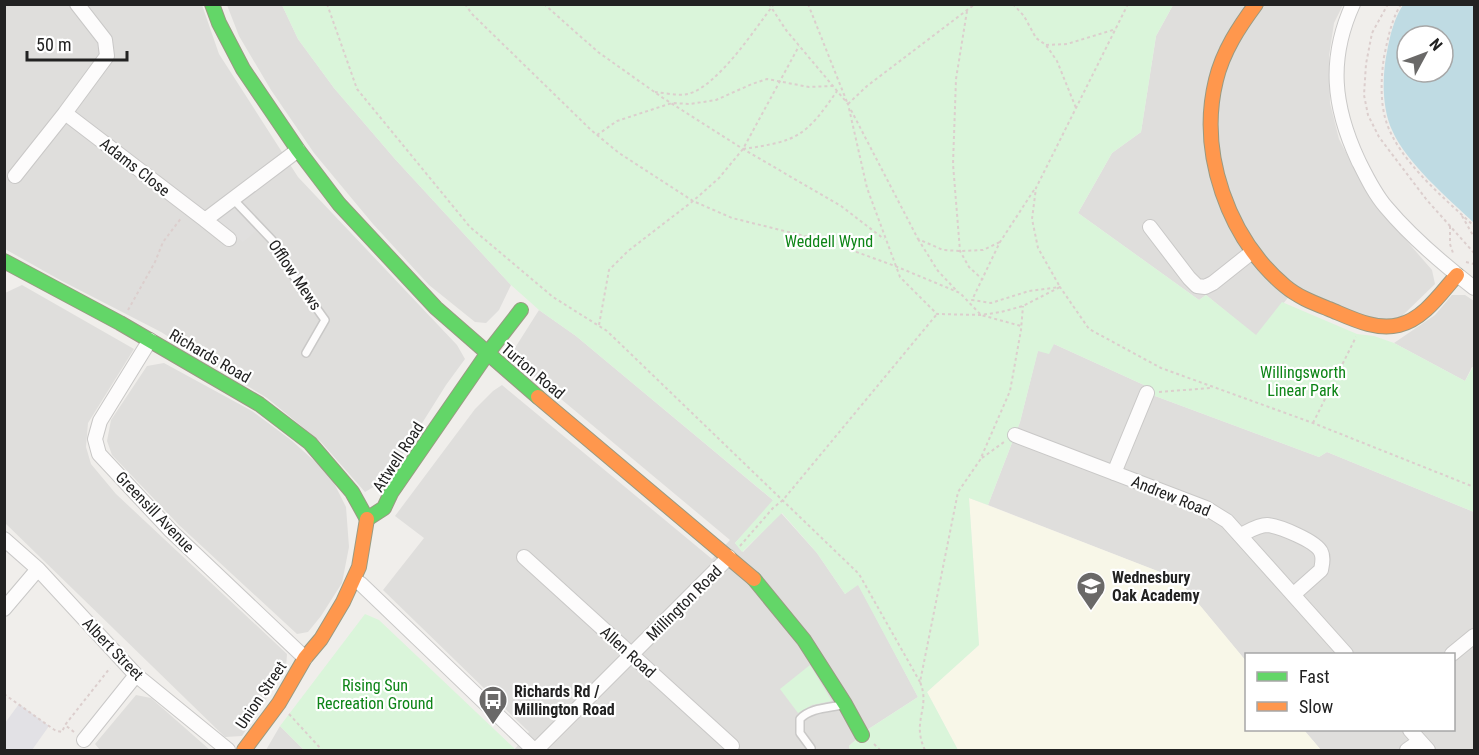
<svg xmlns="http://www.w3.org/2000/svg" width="1479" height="755" font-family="'Roboto Condensed',sans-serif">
<rect width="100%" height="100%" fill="#f0eeeb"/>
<path fill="#dfdedc" d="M5,5H202L219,54L298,177L457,345L465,359L446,385L387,479L365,492L321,442L267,398L161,332L60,280L5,249Z
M227,5H282L298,39L334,88L395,159L511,285L499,310L486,323L475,322L429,285L373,224L314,153L271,90L239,36Z
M1173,5H1343L1334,23L1329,56L1330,103L1339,139L1362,184L1379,209L1432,270L1435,284L1401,317L1388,320L1362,317L1297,287L1256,336L1206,295L1199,300L1078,213L1112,153L1141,132L1156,36Z
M22,285L134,349L88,423L86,447L91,464L116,494L287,654L286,668L242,736L225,737L5,523V293Z
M1452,295H1465L1474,301V368L1472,367L1465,381L1394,343L1435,315Z
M539,310L576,336L774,501L735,543L743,552L781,513L817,553L845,594L858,584L918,697L867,730L849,746L850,750H514L529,732L383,590L424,538L395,516L475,409L493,391L502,385L712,559L730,540L513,359V351Z
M1054,344L1144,385L1147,393L1319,457L1327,452L1474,512V750H1321L1304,730H1454V654H1246V661L1178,579L988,505L1020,422L1038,350Z
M164,363L252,411L291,440L330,475L346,507L349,547L342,583L321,616L308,632L297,634L179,525L112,455L107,441L111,420L147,366Z
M136,695L151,698L210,750H100L95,744Z
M280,726L304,750H266Z"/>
<path fill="#f8f7e8" d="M969,498L1178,579L1246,661V730H1304L1321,750H958L927,692L979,645Z"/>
<path fill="#daf5da" d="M282,5H1173L1156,36L1141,132L1112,153L1078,213L1199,300L1206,295L1256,335L1282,302L1357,334L1374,336L1394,343L1465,381L1473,367L1474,368V512L1327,452L1319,457L1147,393L1144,385L1054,344L1049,354L1038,351L1020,422L988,505L969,498L979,645L927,692L958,750H850L849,746L867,730L918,697L858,585L845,594L817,553L782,513L742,552L735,543L773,500L576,336L539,310L511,285L395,159L334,88L298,39Z
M365,614L379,620L515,749L514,750H304L280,726Z
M810,665L832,701L812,705L798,713L780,689Z"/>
<path fill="#e0dfde" d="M238,202L262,226L243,242L215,219Z"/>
<path fill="#e2e1e5" d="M19,704L49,726L32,750H5V723Z"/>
<path fill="#bfdbe3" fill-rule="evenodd" d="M1403,5H1474V223C1449,199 1406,163 1392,130C1382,108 1382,76 1387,52C1390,35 1394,19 1403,5ZM1407,36H1443V72H1407Z"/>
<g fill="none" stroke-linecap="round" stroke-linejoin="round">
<g stroke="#c9c8c7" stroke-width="10">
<path id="lane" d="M233,199L272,240L290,271L325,320L306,353
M811,748L800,733V719C810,708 828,708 842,705"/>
</g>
<g stroke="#c9c8c7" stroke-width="16">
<path id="street" d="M1353,4C1328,59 1333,106 1358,160C1366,176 1374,193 1386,207C1412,238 1443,264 1474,288
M65,113L205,220L298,150
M15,176L65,113L107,56L105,40L77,4
M205,220L229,239
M1150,227L1189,278L1197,286L1205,287L1213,283L1252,252
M150,340L100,421L95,439L99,454L171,531L305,658
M1015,435L1206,508L1227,521L1346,654
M1114,473L1147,393
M1241,535C1249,531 1258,525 1267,525C1279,526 1316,541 1321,552C1324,558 1322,564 1321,570L1294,594
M4,539L38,569L136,675L228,750
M524,557L732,746
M354,580L361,584L534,750
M4,609L38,569
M1452,654L1474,636
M1410,730L1428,750
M84,740L136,675
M536,750L729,557
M1407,750L1420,741"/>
</g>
<g stroke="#999a82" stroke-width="16">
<path id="fast" d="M212,4L219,23L243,69L298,150L339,204L436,308L538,397
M4,261L120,323L259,404L310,443L352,492L367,519
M367,519L384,508L391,493L487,354L521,310
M754,579L804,640L845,704L862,735"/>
</g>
<g stroke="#999a82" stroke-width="16">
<path id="slow" d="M1256,4C1239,27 1223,51 1216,80C1198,153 1228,238 1285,286C1298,297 1314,303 1329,309C1351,318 1375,331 1399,325C1424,319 1441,293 1457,275
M538,397L754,579
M244,750L279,703L305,658L321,639L343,602L359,567L367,519"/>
</g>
<path stroke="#dccecd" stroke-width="2" stroke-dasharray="3 3" stroke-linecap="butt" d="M327,4L357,89L470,227L553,297L607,331L859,574L920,682
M465,4L472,14L591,130L619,153L693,201L732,218L829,242L895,266L960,293L981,315L1021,326
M544,4L598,52L663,98L743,149L841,206L884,239
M769,4L786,30L848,104L867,188L900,277L937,314L981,315L1001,312L1023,306L1060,287L1038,248L1032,219L1036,188L1128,4
M808,4L847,102
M1013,4L1024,16L1036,38L1046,45L1057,61L1076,108
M1388,4L1372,33L1366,64L1364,95L1368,115L1379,137L1426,199L1474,253
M1401,4C1391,21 1388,38 1384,57C1381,77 1380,102 1386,121C1398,160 1445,199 1474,226
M967,11L956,79L953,164L960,251L969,267L983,280
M1046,45L1067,44L1116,29
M655,92C665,93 678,96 688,94C718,86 755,29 774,4
M848,104L867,86L975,4
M851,110L918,239L943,250L960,251L983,250L1000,242
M597,135L617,121L672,103L690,104L716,100L752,84L767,79L809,87L833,86
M743,149C798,141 805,137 837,91
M1034,190L1000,242L972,300L991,303L1029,291L1060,287L1089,329L1161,368L1313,423L1474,487
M1462,216L1474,237
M1450,226V244L1453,253
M918,239L938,271L956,290
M1466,262L1474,264
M128,310L155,262L163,242L182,217
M599,325L609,270L628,251L693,201L719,178L743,149L799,46
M1159,392L1210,388
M1313,423L1356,337
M982,458L1004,442
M740,546L773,508L783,500L937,314
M4,694L56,731L62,732L65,725
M289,714L322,750
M74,732L65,725L110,668
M874,744L880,750
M925,750C911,721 931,708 920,682L958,492L980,460L1010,391L1021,330L1023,306"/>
<use href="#lane" stroke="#fdfcfc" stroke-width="7"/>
<use href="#street" stroke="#fdfcfc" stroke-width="14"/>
<use href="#fast" stroke="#63d668" stroke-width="14"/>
<use href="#slow" stroke="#ff974d" stroke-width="14"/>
</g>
<defs>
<g id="school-pin" transform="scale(1.5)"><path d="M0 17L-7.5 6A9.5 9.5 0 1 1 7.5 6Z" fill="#6a6968" stroke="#fff"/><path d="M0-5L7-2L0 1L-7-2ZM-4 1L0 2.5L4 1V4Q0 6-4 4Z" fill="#fff"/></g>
<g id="bus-pin" transform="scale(1.5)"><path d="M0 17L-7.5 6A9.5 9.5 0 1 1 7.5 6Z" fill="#6a6968" stroke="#fff"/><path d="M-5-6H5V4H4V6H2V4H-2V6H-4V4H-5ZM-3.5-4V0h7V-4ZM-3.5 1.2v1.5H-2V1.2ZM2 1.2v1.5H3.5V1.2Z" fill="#fff"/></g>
</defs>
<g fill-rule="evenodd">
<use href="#school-pin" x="1091" y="586"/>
<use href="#bus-pin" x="493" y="700"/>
</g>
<g text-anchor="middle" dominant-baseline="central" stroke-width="4.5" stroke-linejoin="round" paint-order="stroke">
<g font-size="16" fill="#222" stroke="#fff">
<text transform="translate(135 167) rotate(38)">Adams Close</text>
<text transform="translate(295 275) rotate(56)">Offlow Mews</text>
<text transform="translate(210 356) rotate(30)">Richards Road</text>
<text transform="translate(533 371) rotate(40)">Turton Road</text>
<text transform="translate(398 457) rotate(-57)">Attwell Road</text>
<text transform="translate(1171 496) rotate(22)">Andrew Road</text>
<text transform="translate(155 512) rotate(46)">Greensill Avenue</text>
<text transform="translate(684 603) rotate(-45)">Millington Road</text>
<text transform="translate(113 649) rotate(46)">Albert Street</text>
<text transform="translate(628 652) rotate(42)">Allen Road</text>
<text transform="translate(261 695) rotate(-56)">Union Street</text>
</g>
<g font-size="16" fill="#0c8416" stroke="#fff">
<text x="829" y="241">Weddell Wynd</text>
<text x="1303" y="372">Willingsworth<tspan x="1303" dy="18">Linear Park</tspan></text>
<text x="375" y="685">Rising Sun<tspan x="375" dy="18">Recreation Ground</tspan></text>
</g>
<g font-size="16" font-weight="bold" fill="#222" stroke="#fff" text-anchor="start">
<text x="1112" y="577">Wednesbury<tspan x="1112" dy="18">Oak Academy</tspan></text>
<text x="514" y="691">Richards Rd /<tspan x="514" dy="18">Millington Road</tspan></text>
</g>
</g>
<rect width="1479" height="755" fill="none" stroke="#222222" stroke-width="12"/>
<rect x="1245" y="653" width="210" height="78" fill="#ffffff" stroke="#a7a7a7" stroke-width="1.5"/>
<rect x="1257" y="672" width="30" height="9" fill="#63d668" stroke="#a7a7a7" stroke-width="1.5"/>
<text x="1299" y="683" font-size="18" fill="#222222">Fast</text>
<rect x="1257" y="702" width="30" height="9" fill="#ff974d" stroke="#a7a7a7" stroke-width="1.5"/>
<text x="1299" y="713" font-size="18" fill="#222222">Slow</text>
<g transform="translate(1425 54) rotate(49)"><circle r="28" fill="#ffffff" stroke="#a7a7a7" stroke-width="1.5"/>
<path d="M0-4.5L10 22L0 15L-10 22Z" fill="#6a6968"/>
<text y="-9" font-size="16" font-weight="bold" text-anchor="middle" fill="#222222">N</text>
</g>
<path d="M27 51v9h100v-9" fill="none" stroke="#222222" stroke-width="3"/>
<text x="36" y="51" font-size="18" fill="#222222" stroke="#ffffff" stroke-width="4.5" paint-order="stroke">50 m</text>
</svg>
